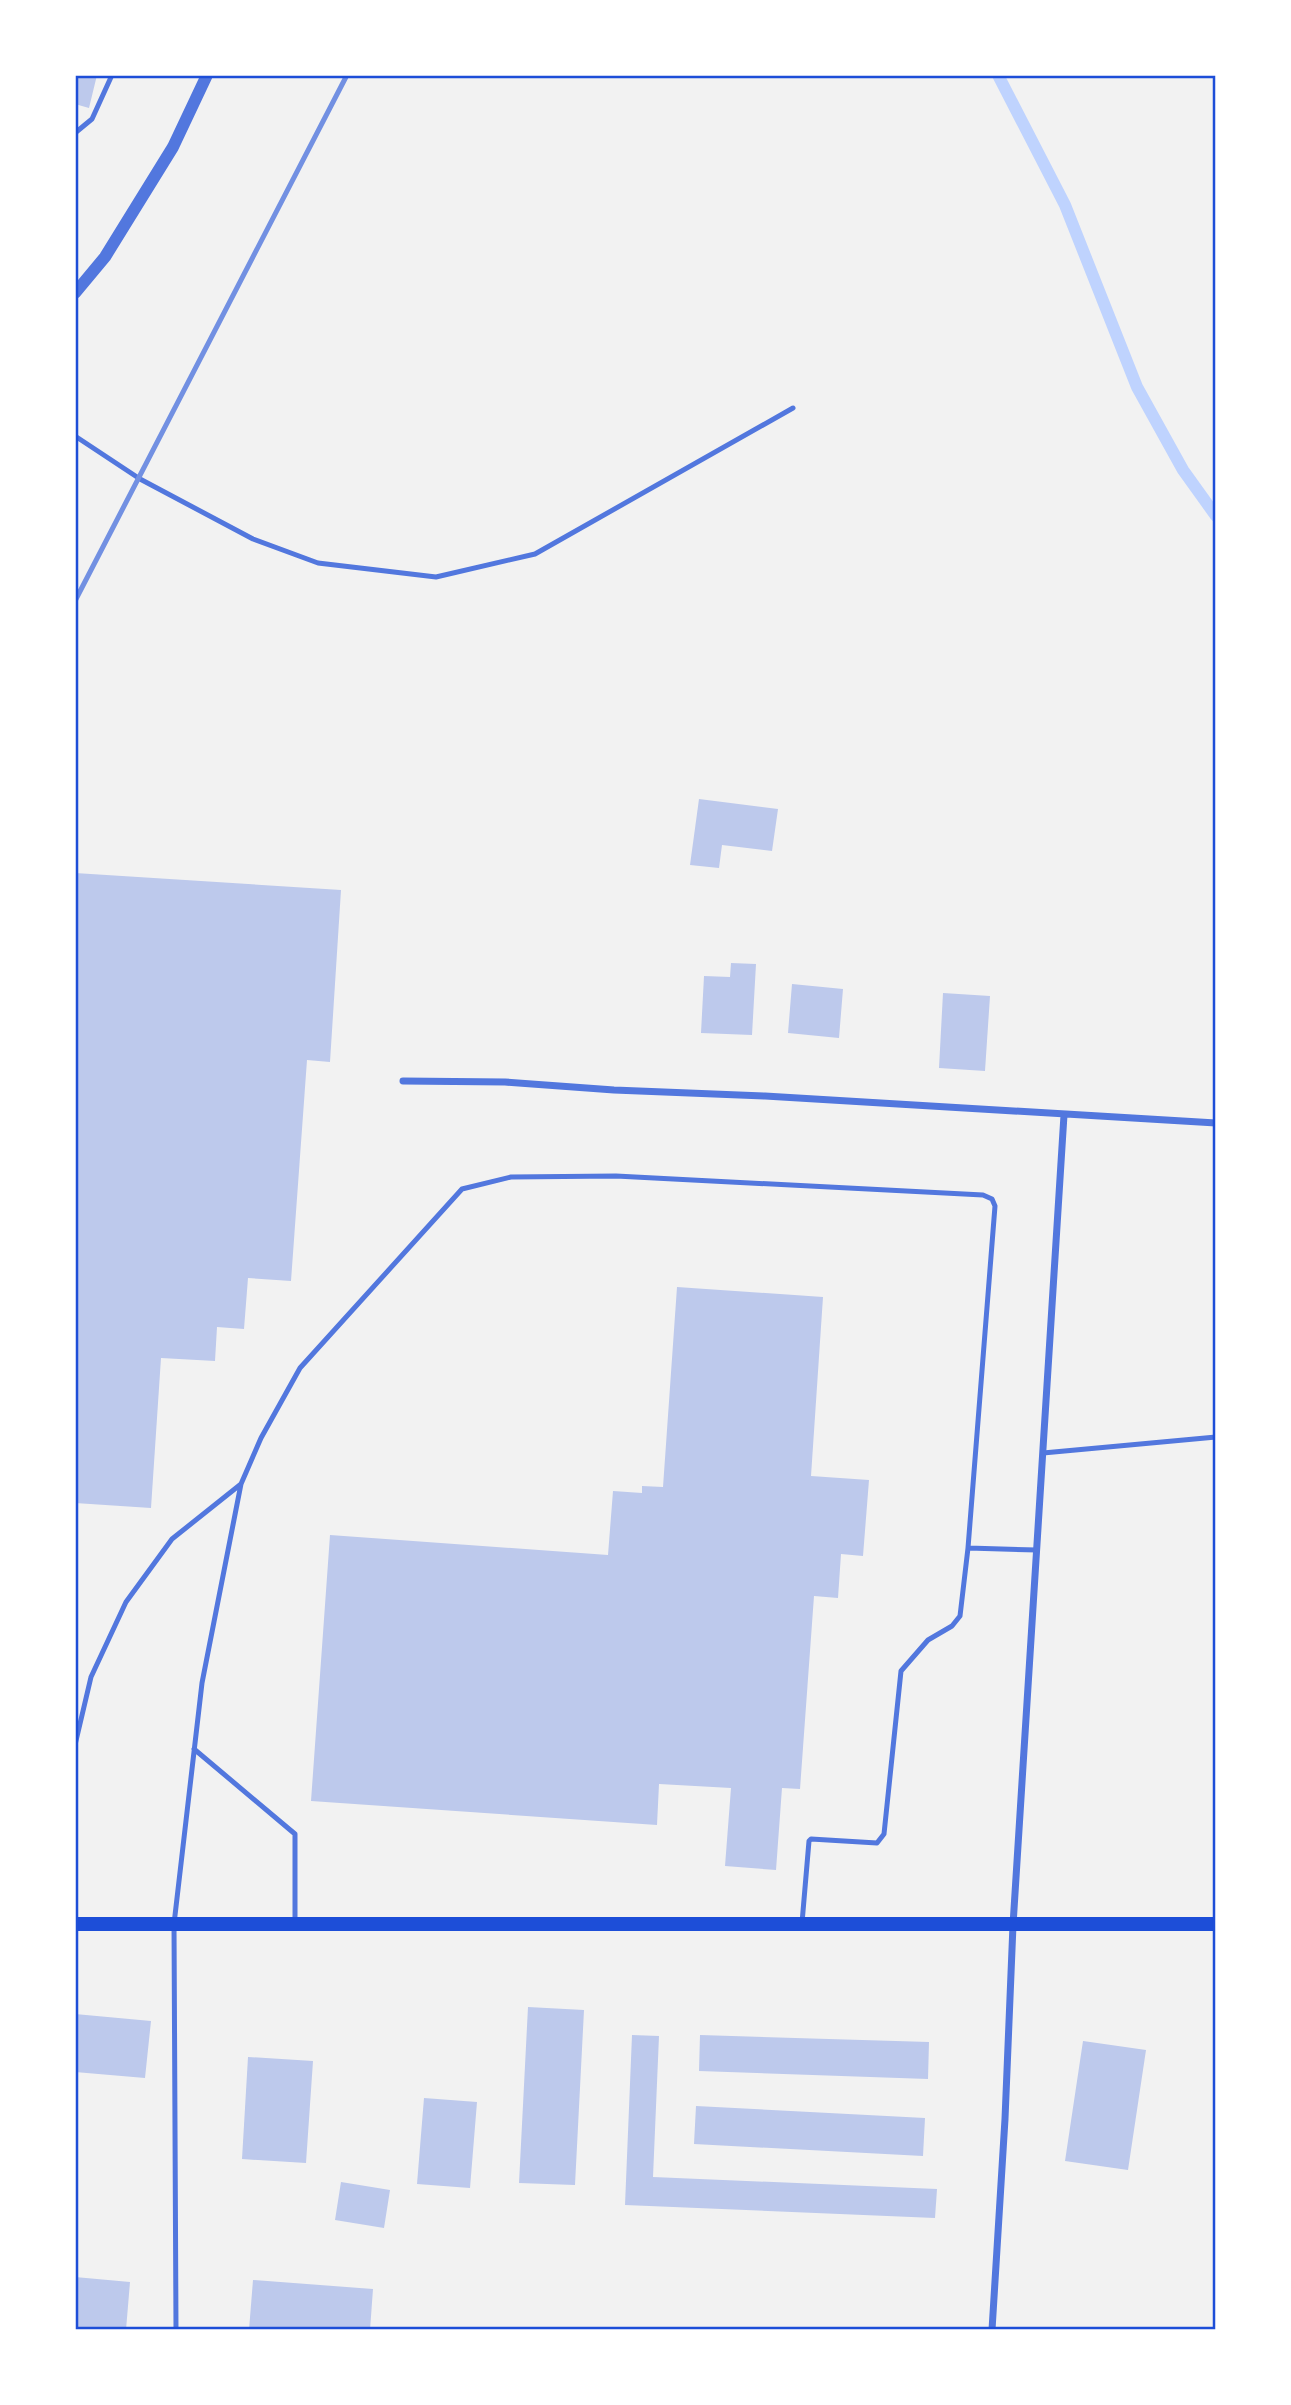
<svg xmlns="http://www.w3.org/2000/svg" width="1291" height="2405" font-family="'Work Sans',sans-serif">
<rect width="100%" height="100%" fill="#f2f2f2"/>
<g fill="none" stroke-linecap="round" stroke-linejoin="round">
<path stroke="#bfd3fe" stroke-width="12" d="M998,75L1065,205L1137,387L1183,470L1216,516"/>
</g>
<path fill="#bdc9ec" d="M75,75H97L89,108L75,104Z
M699,799L778,809L772,851L722,845L719,868L690,865Z
M75,873L341,890L330,1062L307,1060L291,1281L248,1278L244,1329L217,1327L215,1361L161,1358L151,1508L75,1503Z
M731,963L756,964L752,1035L701,1033L704,976L730,977Z
M792,984L843,989L839,1038L788,1033Z
M943,993L990,996L985,1071L939,1068Z
M677,1287L823,1297L811,1476L869,1480L863,1556L841,1554L838,1598L814,1596L800,1789L782,1788L776,1870L725,1866L731,1788L659,1784L657,1825L311,1801L330,1535L608,1555L613,1491L642,1493V1486L663,1487Z
M528,2007L584,2010L575,2185L519,2183Z
M75,2014L151,2021L145,2078L75,2072Z
M632,2035L659,2036L653,2177L937,2189L935,2218L625,2205Z
M700,2035L929,2042L928,2079L699,2071Z
M1083,2041L1146,2050L1128,2170L1065,2161Z
M248,2057L313,2061L306,2163L242,2159Z
M424,2098L477,2102L470,2188L417,2184Z
M696,2106L925,2118L923,2156L694,2144Z
M341,2182L390,2190L384,2228L335,2220Z
M75,2277L130,2282L126,2330H75Z
M253,2280L373,2289L370,2330H249Z"/>
<g fill="none" stroke-linecap="round" stroke-linejoin="round">
<path stroke="#5277de" stroke-width="5" d="M75,133L92,119L112,75
M75,436L140,479L253,539L318,563L436,577L535,554L793,408
M1043,1453L1216,1437
M75,1745L91,1677L126,1602L172,1539L241,1484
M194,1749L295,1834V1924
M802,1923L809,1841L811,1839L877,1843L884,1834L901,1671L928,1640L952,1626L960,1616L968,1548
M176,2330L174,1924L202,1683L241,1484L261,1438L300,1368L462,1189L511,1177L616,1176L983,1195L992,1199L995,1206L968,1548L1037,1550"/>
<path stroke="#5277de" stroke-width="7" d="M403,1081L505,1082L614,1090L765,1096L1216,1123
M992,2330L1005,2119L1013,1925L1064,1115"/>
<path stroke="#5277de" stroke-width="12" d="M75,293L105,257L173,147L207,75"/>
<path stroke="#1d4ed8" stroke-width="14" d="M75,1924H1216"/>
<path stroke="#7290e2" stroke-width="5" d="M75,601L347,75"/>
</g>
<rect width="1291" height="2405" fill="none" stroke="#ffffff" stroke-width="154"/>
<rect x="77" y="77" width="1137" height="2251" fill="none" stroke="#1d4ed8" stroke-width="2.5"/>
</svg>
